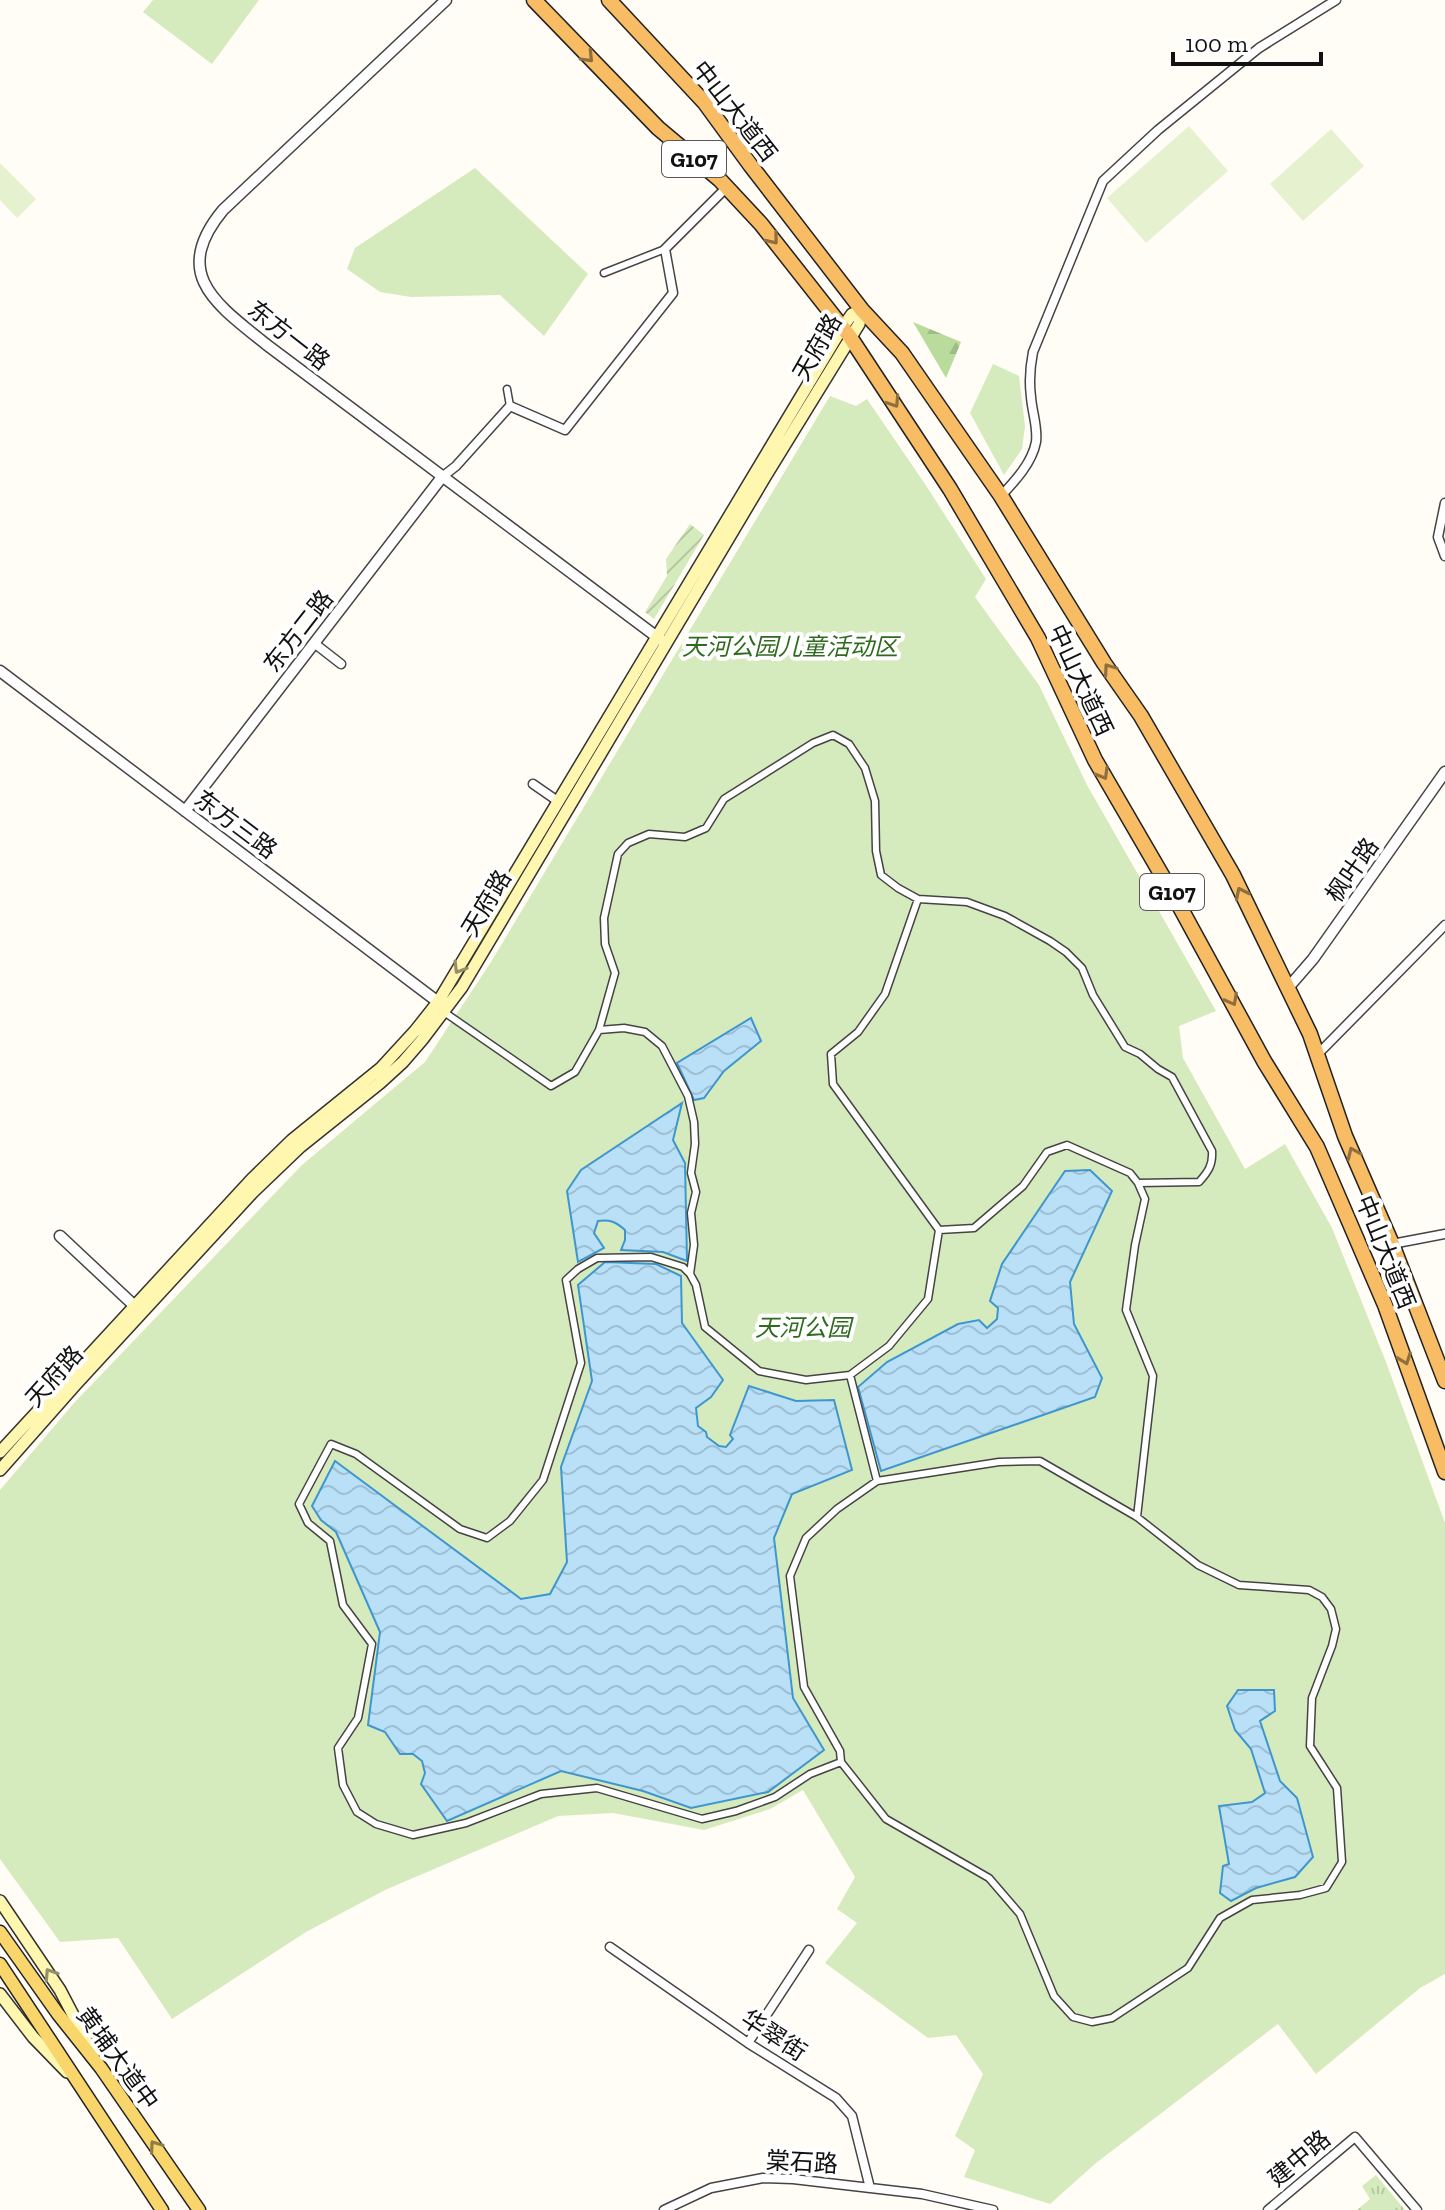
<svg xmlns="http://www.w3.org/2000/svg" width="1445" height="2210" font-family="'Zilla Slab','Noto Sans SC',serif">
<defs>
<pattern id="grass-tufts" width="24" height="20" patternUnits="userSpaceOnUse" patternTransform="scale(2)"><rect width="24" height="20" fill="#d5ebbd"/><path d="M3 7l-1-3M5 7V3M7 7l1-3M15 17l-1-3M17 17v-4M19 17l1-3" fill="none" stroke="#b6c8a1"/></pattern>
<pattern id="forest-firs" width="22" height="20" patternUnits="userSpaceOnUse" patternTransform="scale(2)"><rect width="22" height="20" fill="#b9dc9c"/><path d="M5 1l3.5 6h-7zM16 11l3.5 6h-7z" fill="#9ebc85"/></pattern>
<pattern id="garden-furrows" width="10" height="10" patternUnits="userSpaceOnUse" patternTransform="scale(2)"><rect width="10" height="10" fill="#d5ebbd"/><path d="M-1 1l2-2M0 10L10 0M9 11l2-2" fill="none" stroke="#b6c8a1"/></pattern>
<pattern id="water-waves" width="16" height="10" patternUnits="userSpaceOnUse" patternTransform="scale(2)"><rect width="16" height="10" fill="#b9e0f7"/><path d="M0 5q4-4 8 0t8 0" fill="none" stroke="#9ebfd3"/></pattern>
</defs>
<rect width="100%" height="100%" fill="#fffdf5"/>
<path fill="url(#grass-tufts)" d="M1376,2175L1405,2210H1357L1370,2199L1362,2186Z"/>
<path fill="url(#forest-firs)" d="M913,322L961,342L946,378Z"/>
<path fill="#d5ebbd" d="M153,0H259L212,64L143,12Z
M475,168L588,274L544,336L500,295L411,297L380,292L347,269L355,248Z
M993,364L1019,376L1025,426L1022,449L1004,475L970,413Z
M830,396L856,406L867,399L927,487L986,579L975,597L1039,685L1087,785L1216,1011L1179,1026L1183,1058L1245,1169L1285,1144L1332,1228L1386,1362L1445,1523V1974L1420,1988L1316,2074L1278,2024L1096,2163L1050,2204L964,2177L975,2150L955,2136L983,2074L956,2035L928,2038L825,1963L857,1923L837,1909L855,1877L803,1790L770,1809L704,1830L613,1813L558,1816L385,1890L306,1932L172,2019L118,1938L60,1942L0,1859V1490L74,1403L302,1165L425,1062L491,962Z"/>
<path fill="url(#garden-furrows)" d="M690,524L704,535L654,619L645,612L667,576L666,559Z"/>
<path fill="#e6f2cf" d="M1189,126L1228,171L1146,243L1107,198Z
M1331,129L1364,166L1303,221L1270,184Z
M0,163L36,199L17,218L0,200Z"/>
<path fill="url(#water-waves)" stroke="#3f96cf" stroke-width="2" d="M751,1018L761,1041L724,1071L704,1098L694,1100L677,1063Z
M682,1103L673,1140L685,1163L687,1261L663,1252L621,1250L625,1240V1230C616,1222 610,1219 598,1221L594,1233L604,1248L578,1262L567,1191L581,1170Z
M1090,1170L1112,1191L1070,1282L1074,1324L1102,1378L1095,1397L881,1471L858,1387L887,1362L958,1324L979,1320L987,1328L997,1319L998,1308L990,1301L1002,1264L1065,1171Z
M605,1262L656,1264L681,1276L682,1323L723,1380L711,1397L696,1408L698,1426L706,1432L707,1437L719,1446L726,1447L733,1439L730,1435L749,1386L796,1401L834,1400L852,1470L792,1494L774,1538L793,1698L824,1750L768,1792L691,1808L643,1791L561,1771L447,1821L421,1784L425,1773L422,1761L413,1754H400L385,1732L368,1725L380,1632L336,1532L321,1520L312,1506L335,1461L521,1599L550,1594L567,1562L561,1467L592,1381L578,1285Z
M1238,1690H1274L1275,1711L1260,1721L1280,1781L1297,1798L1313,1857L1295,1877L1256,1888L1231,1901L1220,1893L1223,1866L1229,1864L1219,1806L1252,1802L1265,1793L1251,1749L1235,1730L1227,1706Z"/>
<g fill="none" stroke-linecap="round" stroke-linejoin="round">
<g stroke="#444" stroke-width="9">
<path id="pedestrian" d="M604,273L665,249
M507,389L510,406
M444,1012L551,1086L575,1072L599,1030L615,973L605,944L604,918L618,854L628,843L649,834L685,837L706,828L724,799L813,743L833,735L849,744L865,768L875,801L876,851L881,875L898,888L918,899L967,902L1005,916L1050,941L1066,952L1082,968L1093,995L1125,1047L1140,1054L1158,1069L1172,1077L1212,1151C1213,1165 1208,1172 1199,1182L1138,1183L1145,1199L1135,1245L1126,1310L1153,1376L1137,1517
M599,1030L624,1028L645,1032L662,1046L688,1096L694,1122L695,1144L691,1173L696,1192L691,1213L694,1245L690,1274
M939,1230L974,1228L1023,1186L1047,1152L1067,1145L1130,1173L1138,1183
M850,1375L877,1481
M1040,1461L1137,1517L1198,1565L1239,1585L1309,1590L1322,1597L1331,1609L1336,1629L1332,1646L1312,1698L1310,1746L1337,1788L1342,1862L1326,1888L1300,1895L1252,1900L1220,1918L1188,1968L1112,2018L1092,2022L1073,2017L1054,1996L1020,1914L989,1878L886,1819L841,1762L840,1751L804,1687L790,1576L806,1538L837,1509L877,1481L999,1462Z
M841,1762L810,1774L775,1797L736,1811L702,1819L597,1788L541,1794L466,1823L413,1835L376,1824L357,1812L343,1785L338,1748L358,1718L372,1644L343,1605L330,1541L308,1523L299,1504L331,1444L356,1454L460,1529L487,1538L510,1521L543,1480L581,1363L566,1280L578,1269L597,1258L651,1257L683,1267L690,1274L696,1285L705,1327L759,1371L806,1380L850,1375L889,1346L928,1299L939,1230L833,1084L831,1054L858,1032L885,994L918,899"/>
</g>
<g stroke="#444" stroke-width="11">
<path id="minor" d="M442,477L456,466L510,406L565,430L673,293L665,249L727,187
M1001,496C1015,481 1032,463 1036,442C1038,427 1032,412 1031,397C1029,382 1030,367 1033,352L1103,181L1158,130L1259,48L1336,0
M1445,503L1438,537L1445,556
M314,643L341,664
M533,784L559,802
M1318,1054L1445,925
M1392,1244L1445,1234
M610,1947L748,2043L836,2098L852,2116L870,2188
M748,2043L809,1950
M664,2210L711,2188L763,2178L793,2179L922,2194L993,2210
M1268,2210L1355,2137L1417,2210"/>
</g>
<g stroke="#444" stroke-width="13">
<path id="tertiary" d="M446,0L223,210C170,274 216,304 267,345L661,640
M0,671L442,1005
M185,811L442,477
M1287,989L1313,959L1445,772
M60,1236L140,1311"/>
</g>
<g stroke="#333" stroke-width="14">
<path id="secondary" d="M0,1452L252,1179L292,1140L381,1068L415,1031L438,1002L842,328L852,314L862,310
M0,1470L76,1384L253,1192L300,1147L380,1083L403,1062L422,1040L462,987L765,477L859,324L862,310
M0,1901L60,1990L93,2053
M0,1994L33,2037L67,2072"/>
</g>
<g stroke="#222" stroke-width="15">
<path id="primary" d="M0,1932L58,2014L101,2068L199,2210
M0,1964L162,2210"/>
</g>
<g stroke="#222" stroke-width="17">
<path id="trunk" d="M534,0L658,128L720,180L761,224L850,337L950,489L1038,638L1095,760L1174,896L1264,1061L1317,1147L1385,1305L1445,1472
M609,0L705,103L751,166L862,310L902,353L1001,496L1104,663L1141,716L1233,875L1310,1034L1345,1136L1392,1244L1445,1381"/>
</g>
<use href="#pedestrian" stroke="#fff" stroke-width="6"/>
<use href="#minor" stroke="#fff" stroke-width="8"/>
<use href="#tertiary" stroke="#fff" stroke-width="10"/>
<use href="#secondary" stroke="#fff6b0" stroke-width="11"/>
<use href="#primary" stroke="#f9d66b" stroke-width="12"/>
<use href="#trunk" stroke="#f7bc64" stroke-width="14"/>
</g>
<defs><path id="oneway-chevron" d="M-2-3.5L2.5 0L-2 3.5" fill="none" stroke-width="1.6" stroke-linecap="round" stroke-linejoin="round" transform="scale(2)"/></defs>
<g stroke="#906f3f">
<use href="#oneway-chevron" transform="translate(588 57) rotate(46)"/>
<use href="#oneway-chevron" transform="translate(773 239) rotate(51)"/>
<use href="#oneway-chevron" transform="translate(894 402) rotate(57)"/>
<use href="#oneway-chevron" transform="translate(1109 669) rotate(-125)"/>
<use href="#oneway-chevron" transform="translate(1103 774) rotate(60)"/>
<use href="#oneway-chevron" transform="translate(1241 893) rotate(-116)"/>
<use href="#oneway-chevron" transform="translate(1232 1000) rotate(62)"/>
<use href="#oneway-chevron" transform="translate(1353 1153) rotate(-114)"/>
<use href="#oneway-chevron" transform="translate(1405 1359) rotate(70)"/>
</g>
<g stroke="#948f68">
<use href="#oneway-chevron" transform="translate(459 968) rotate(121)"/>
<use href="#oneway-chevron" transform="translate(50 1974) rotate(-123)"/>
</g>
<use stroke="#917d42" href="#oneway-chevron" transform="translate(155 2146) rotate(-125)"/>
<g text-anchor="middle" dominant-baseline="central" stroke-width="8" stroke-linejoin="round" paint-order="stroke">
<g fill="#fff" stroke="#585858" stroke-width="2">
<rect x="662" y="141" width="64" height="36" rx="6"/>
<rect x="1140" y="874" width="64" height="36" rx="6"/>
</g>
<g font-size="22" font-weight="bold" fill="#111">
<text x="694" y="159">G107</text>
<text x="1172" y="892">G107</text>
</g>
<g font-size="24" fill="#111" stroke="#fff">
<text transform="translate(735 111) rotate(52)">中山大道西</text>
<text transform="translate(289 335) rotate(38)">东方一路</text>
<text transform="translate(817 347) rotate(-60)">天府路</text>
<text transform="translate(298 631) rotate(-52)">东方二路</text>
<text transform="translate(1081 680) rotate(65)">中山大道西</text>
<text transform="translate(236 824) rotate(37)">东方三路</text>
<text transform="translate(1352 870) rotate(-55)">枫叶路</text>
<text transform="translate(486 903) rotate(-59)">天府路</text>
<text transform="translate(1386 1252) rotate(68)">中山大道西</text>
<text transform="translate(54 1376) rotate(-48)">天府路</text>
<text transform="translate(774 2035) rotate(33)">华翠街</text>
<text transform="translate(118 2058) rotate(54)">黄埔大道中</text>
<text transform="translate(1299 2158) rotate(-40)">建中路</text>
<text transform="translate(802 2162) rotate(3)">棠石路</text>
</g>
<g font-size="24" font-style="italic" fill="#2f6b1f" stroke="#fff">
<text x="790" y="646">天河公园儿童活动区</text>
<text x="803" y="1327">天河公园</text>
</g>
</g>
<path d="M1173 52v12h148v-12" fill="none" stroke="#111111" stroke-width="4"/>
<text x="1185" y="52" font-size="24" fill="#111111" stroke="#ffffff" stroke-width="6" paint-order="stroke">100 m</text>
</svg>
